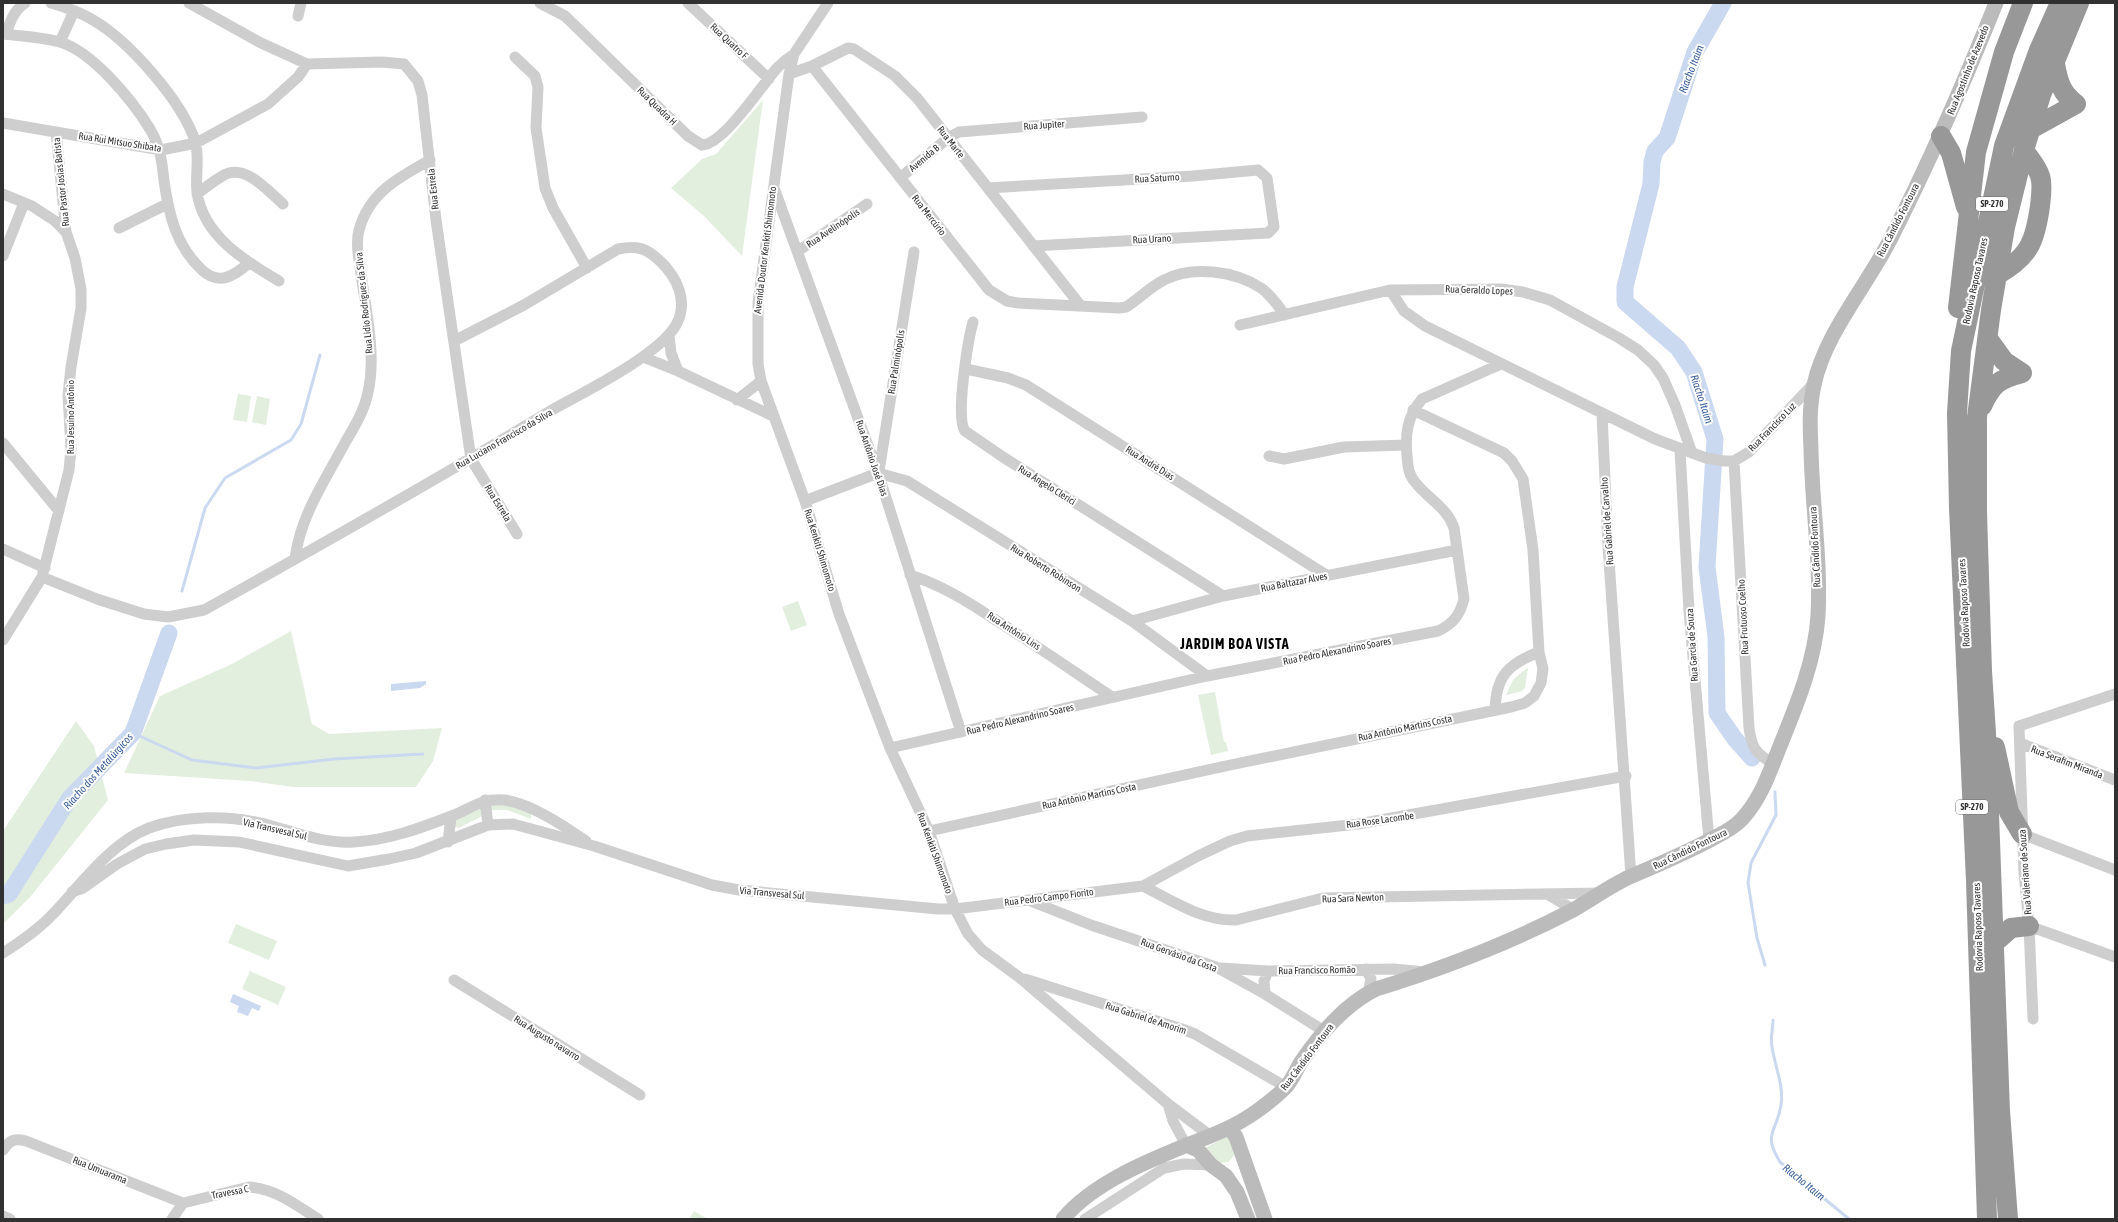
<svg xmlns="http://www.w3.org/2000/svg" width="2118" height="1222" font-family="'Asap Condensed',sans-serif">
<rect width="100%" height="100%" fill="#fff"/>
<path fill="#e3efde" d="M763,100L742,256L704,216L671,188L702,159L716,154Z
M238,394L251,396L247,422L233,420Z
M257,396L270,399L266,425L252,422Z
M798,601L807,625L791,631L782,607Z
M291,631L312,724L329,734L442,728L433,761L416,787H293L250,781L124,773L160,696L232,664Z
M1528,667L1525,688L1522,691L1506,695L1513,680Z
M1215,692L1224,742H1226L1228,751L1211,755L1198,695Z
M76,721L94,746L108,800L31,896L3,924V831Z
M498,800L531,813V819L507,810H491L490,801Z
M481,809L482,816L459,828L453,826V822L471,812Z
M236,924L277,941L269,960L228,943Z
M250,971L286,987L278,1005L242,989Z
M1228,1136L1235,1154L1229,1162L1219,1163L1205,1148Z
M694,1211L706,1218V1219H689Z"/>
<path fill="#cad8f0" d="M426,681V684L420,688L391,691V684Z
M233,994L261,1006L259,1011L252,1008L248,1016L237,1012L239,1006L230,1002Z"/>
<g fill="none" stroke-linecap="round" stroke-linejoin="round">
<path stroke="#cad8f0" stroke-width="3" d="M182,591L205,508L225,478L291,440L301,424L320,355
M133,733L192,760L256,768L334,759L423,754
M1765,965L1757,938L1748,883L1751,863L1776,815L1775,792
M1773,1020C1773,1028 1770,1039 1772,1047C1775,1067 1784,1085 1781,1105C1777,1132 1762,1133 1780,1162L1849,1219"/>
<path stroke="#cad8f0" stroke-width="17" d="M1723,3L1695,52L1667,138L1655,151L1652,162L1651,184L1625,287V302L1678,348L1694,372L1715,439L1707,567L1716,637L1717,713L1735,739L1752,758
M3,896L9,894L69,799L133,733L169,633"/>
<path stroke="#cecece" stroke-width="11" d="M51,3C65,7 80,12 93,20C129,41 182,101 195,141C200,156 195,176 197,192C203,236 245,261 279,281
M189,3L259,42L307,64L382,62L404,64L418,81L422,95L436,220L471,459L517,534
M540,3L565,16L688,136L702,145C724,144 762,85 777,68C782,63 788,58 794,54
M688,3L769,79
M828,3L794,54L789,74L758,303V364L761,381L805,501L839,614L890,748L929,831L955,909L968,934L982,950L1019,977L1168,1104L1212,1137
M298,16L301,3
M3,34C22,36 42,37 60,42C93,52 132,100 150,129C160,146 162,161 164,181C169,215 176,246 202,270C219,286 234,276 249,263
M6,34C10,22 14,10 25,3
M60,42L74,11
M515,57L535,76L538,87L536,128L545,188L553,208L587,268
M812,66L989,290L1007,301L1018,303L1119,308L1126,307C1139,299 1150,287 1164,280C1192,265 1235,271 1261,288C1271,295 1278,306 1285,315
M789,74L812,66L848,48L854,49L895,76L917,98L1080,305
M3,123L161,150L196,143L268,104L298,77L307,64
M56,132L66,232
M900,178L948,138L959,132L1142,117
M774,188L878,473L961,732
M988,188L1193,176L1258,170L1267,178L1274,227L1268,233L1033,246
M3,194L32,206L55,221L66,232L75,258L81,289V308L71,367L68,395L71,449L69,470L42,577L3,640
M197,194C206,187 216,179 226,174C247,165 268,191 283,204
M119,228L167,204
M798,251L867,204
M3,256L24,203
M1390,290L1404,311L1425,326L1655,439L1706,458L1724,461H1734L1749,452L1814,383
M973,322C968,340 955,419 965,431L1003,457L1223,596
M1240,325L1390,290L1501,289L1523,292L1550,300L1619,338L1638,350L1654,365L1663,378L1675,405L1692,453
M669,335L671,353L678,371
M643,357L678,371L773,416
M966,369L1008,378L1026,385L1326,575
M737,400L761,381
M1602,414L1608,546L1631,876
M3,443L59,511
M1680,450L1689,611L1709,840
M1269,456L1284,459L1344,447L1406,445
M1734,461L1749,728C1752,749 1755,752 1773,764
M879,471L914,252
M878,473L907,481L1132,621L1207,676
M805,501L878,473
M3,549L45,568
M295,559C300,516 326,479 346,441C355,426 365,409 368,392C376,358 367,315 362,281C360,265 355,245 359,230C369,193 399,177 430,160
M910,575C941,585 967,601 994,619C1034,644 1073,671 1112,697
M42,577L97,599L144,614L168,617L204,610C321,545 437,479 552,410C584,392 659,355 676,325C689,302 677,277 660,261C646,248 637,245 618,249L524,305L454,341
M1132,621L1223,596L1457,550
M1495,710C1496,676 1508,664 1539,652
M2020,743L2115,780
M890,748L1207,676L1438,631C1453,624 1460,615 1464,599L1454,528C1447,507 1428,499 1415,482C1408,474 1408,466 1407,456C1405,434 1407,417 1422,399L1501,364
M485,800L488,825
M929,831L1235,764L1511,707L1525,703L1534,696L1541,683L1543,669L1539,652L1533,550L1523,479L1512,461L1504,453L1413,410
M2022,834L2115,870
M448,842L451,817
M1143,886C1173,901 1202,921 1236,920L1323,898L1600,893
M72,892L83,888L117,864L145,849L166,844L194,840L239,842L348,866L389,859L416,853L488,825L513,824L594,846L712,885L739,890L938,909H955L1143,886L1198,856L1230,841L1247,836L1358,824L1626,776
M1549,895L1574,910
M1028,900L1091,925L1216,967L1265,994L1324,1031
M2029,926L2115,957
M3,953C20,942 38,930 52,915C80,886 110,843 149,828C185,815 228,815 265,824C294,832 324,844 354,842C388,840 418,829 449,817C470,810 479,798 504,800C530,803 564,826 586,841
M1220,968L1268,971L1394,969L1425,972
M1366,969L1371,979L1368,993
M1025,979L1182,1029L1195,1034L1286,1087
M454,980L640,1095
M1265,994L1264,981L1268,971
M2033,1019L2029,926L2024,873L2019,726L2115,694
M1168,1104L1173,1121L1186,1145
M3,1150C10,1140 14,1138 26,1141L183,1203
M183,1203L249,1187C276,1189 296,1205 318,1219
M3,1216L10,1219
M172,1219L183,1203
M1085,1219L1164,1168L1184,1164L1211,1165"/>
<path stroke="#bbb" stroke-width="15" d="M1230,1128L1236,1137L1265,1219
M1186,1145L1198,1150L1211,1165L1226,1176L1237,1192L1248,1219
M1063,1219C1092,1184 1145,1162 1187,1145C1211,1136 1235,1127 1257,1111C1267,1104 1277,1096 1285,1088C1292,1081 1296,1070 1301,1062C1321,1033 1344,1005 1376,989C1444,968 1510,943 1573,910C1593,899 1612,884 1634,875C1660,864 1685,853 1710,840C1721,834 1733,829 1742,819C1761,799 1770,771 1780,746C1797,704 1815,661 1818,616C1821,561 1812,505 1811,449C1810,428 1809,407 1814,385C1825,333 1867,286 1891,238C1930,161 1964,83 1996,3"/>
<path stroke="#989898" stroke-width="20" d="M2029,130L2076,104C2061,93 2058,81 2055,64
M1941,136L1951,153L1966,207
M1997,275C2029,257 2035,242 2040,206C2041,196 2043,185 2040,176C2037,166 2029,158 2024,150
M1958,308L1976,152L2004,52L2023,3
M1988,339L2004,361L2022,373
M1982,406C1992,384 1999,379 2022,373
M1995,747L2009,812L2022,834
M1993,944L2011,928L2029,926
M1987,1219L1976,881L1959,508L1957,413L1961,351L2004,146L2039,50L2060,3
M2008,1219L2000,1111L1986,733L1982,671L1977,513V417L1991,310L2005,227L2024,150L2041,95L2079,3"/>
</g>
<g text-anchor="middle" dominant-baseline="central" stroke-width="4" stroke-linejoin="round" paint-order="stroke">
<g fill="#fff" stroke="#6f6f6f" stroke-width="1">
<rect x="1976" y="197" width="32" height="14" rx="3"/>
<rect x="1956" y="800" width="32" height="14" rx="3"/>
</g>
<g font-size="9" font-weight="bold" fill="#313131">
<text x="1992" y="204">SP-270</text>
<text x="1972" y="807">SP-270</text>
</g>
<g font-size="10" fill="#313131" stroke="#fff">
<text transform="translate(729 41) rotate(43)">Rua Quatro F</text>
<text transform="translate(1968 70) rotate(-68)">Rua Agostinho de Azevedo</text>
<text transform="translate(657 106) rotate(44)">Rua Quadra H</text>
<text transform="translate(1044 125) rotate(-4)">Rua Jupiter</text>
<text transform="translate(120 142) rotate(9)">Rua Rui Mitsuo Shibata</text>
<text transform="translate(951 142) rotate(52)">Rua Marte</text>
<text transform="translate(924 158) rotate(-40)">Avenida B</text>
<text transform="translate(1157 178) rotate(-3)">Rua Saturno</text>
<text transform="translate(61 182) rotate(-96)">Rua Pastor Josias Batista</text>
<text transform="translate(433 189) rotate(-96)">Rua Estrela</text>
<text transform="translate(929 215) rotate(52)">Rua Mercúrio</text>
<text transform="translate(1898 220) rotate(-63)">Rua Cândido Fontoura</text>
<text transform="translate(833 228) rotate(-34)">Rua Avelinópolis</text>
<text transform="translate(1152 239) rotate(-3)">Rua Urano</text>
<text transform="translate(765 250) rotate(-83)">Avenida Doutor Kenkiti Shimomoto</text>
<text transform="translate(1975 281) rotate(-78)">Rodovia Raposo Tavares</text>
<text transform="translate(1479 290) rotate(2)">Rua Geraldo Lopes</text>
<text transform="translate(364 303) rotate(-96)">Rua Lidio Rodrigues da Silva</text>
<text transform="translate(896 362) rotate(-81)">Rua Palminópolis</text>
<text transform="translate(70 417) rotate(-90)">Rua Jesuíno Antônio</text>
<text transform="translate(1772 427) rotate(-46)">Rua Francisco Luz</text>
<text transform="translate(504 439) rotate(-30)">Rua Luciano Francisco da Silva</text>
<text transform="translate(872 458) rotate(71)">Rua Antônio José Dias</text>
<text transform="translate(1150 463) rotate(32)">Rua André Dias</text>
<text transform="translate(1047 485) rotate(32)">Rua Ângelo Clerici</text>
<text transform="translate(498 503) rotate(58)">Rua Estrela</text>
<text transform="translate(1607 521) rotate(-94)">Rua Gabriel de Carvalho</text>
<text transform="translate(1815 547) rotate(-93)">Rua Cândido Fontoura</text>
<text transform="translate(820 550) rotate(73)">Rua Kenkiti Shimomoto</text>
<text transform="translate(1046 568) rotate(32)">Rua Roberto Robinson</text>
<text transform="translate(1294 582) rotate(-11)">Rua Baltazar Alves</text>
<text transform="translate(1964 603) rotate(-93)">Rodovia Raposo Tavares</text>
<text transform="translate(1743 617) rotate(-93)">Rua Frutuoso Coelho</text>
<text transform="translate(1014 631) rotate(33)">Rua Antônio Lins</text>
<text transform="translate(1692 645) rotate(-94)">Rua Garcia de Souza</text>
<text transform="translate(1337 651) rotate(-11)">Rua Pedro Alexandrino Soares</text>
<text transform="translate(1020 719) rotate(-13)">Rua Pedro Alexandrino Soares</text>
<text transform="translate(1405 728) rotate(-12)">Rua Antônio Martins Costa</text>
<text transform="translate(2067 762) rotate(21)">Rua Serafim Miranda</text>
<text transform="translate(1089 796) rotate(-12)">Rua Antônio Martins Costa</text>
<text transform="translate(1380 820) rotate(-8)">Rua Rose Lacombe</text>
<text transform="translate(275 829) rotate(13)">Via Transvesal Sul</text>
<text transform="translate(1690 849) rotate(-26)">Rua Cândido Fontoura</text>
<text transform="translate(935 853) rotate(70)">Rua Kenkiti Shimomoto</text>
<text transform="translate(2025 872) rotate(-94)">Rua Valeriano de Souza</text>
<text transform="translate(772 893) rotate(5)">Via Transvesal Sul</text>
<text transform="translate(1049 897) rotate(-7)">Rua Pedro Campo Fiorito</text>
<text transform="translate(1353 898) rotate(-2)">Rua Sara Newton</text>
<text transform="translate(1978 927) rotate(-92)">Rodovia Raposo Tavares</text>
<text transform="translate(1179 955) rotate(20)">Rua Gervásio da Costa</text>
<text transform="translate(1317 970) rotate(-1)">Rua Francisco Romão</text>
<text transform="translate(1146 1018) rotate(18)">Rua Gabriel de Amorim</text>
<text transform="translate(547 1038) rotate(32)">Rua Augusto navarro</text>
<text transform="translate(1307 1057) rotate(-53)">Rua Cândido Fontoura</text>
<text transform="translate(100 1170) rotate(22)">Rua Umuarama</text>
<text transform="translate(230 1192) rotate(-11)">Travessa C</text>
</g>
<g font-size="11" font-style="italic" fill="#375d9b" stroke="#fff">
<text transform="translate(1691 69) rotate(-69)">Riacho Itaim</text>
<text transform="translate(1702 399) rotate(72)">Riacho Itaim</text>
<text transform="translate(98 771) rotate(-48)">Riacho dos Metalúrgicos</text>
<text transform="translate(1804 1182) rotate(39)">Riacho Itaim</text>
</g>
<g font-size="14" font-weight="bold" letter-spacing="1" fill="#000" stroke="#fff">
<text x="1235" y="644">JARDIM BOA VISTA</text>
</g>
</g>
<rect width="2118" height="1222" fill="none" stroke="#313131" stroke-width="8"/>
</svg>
